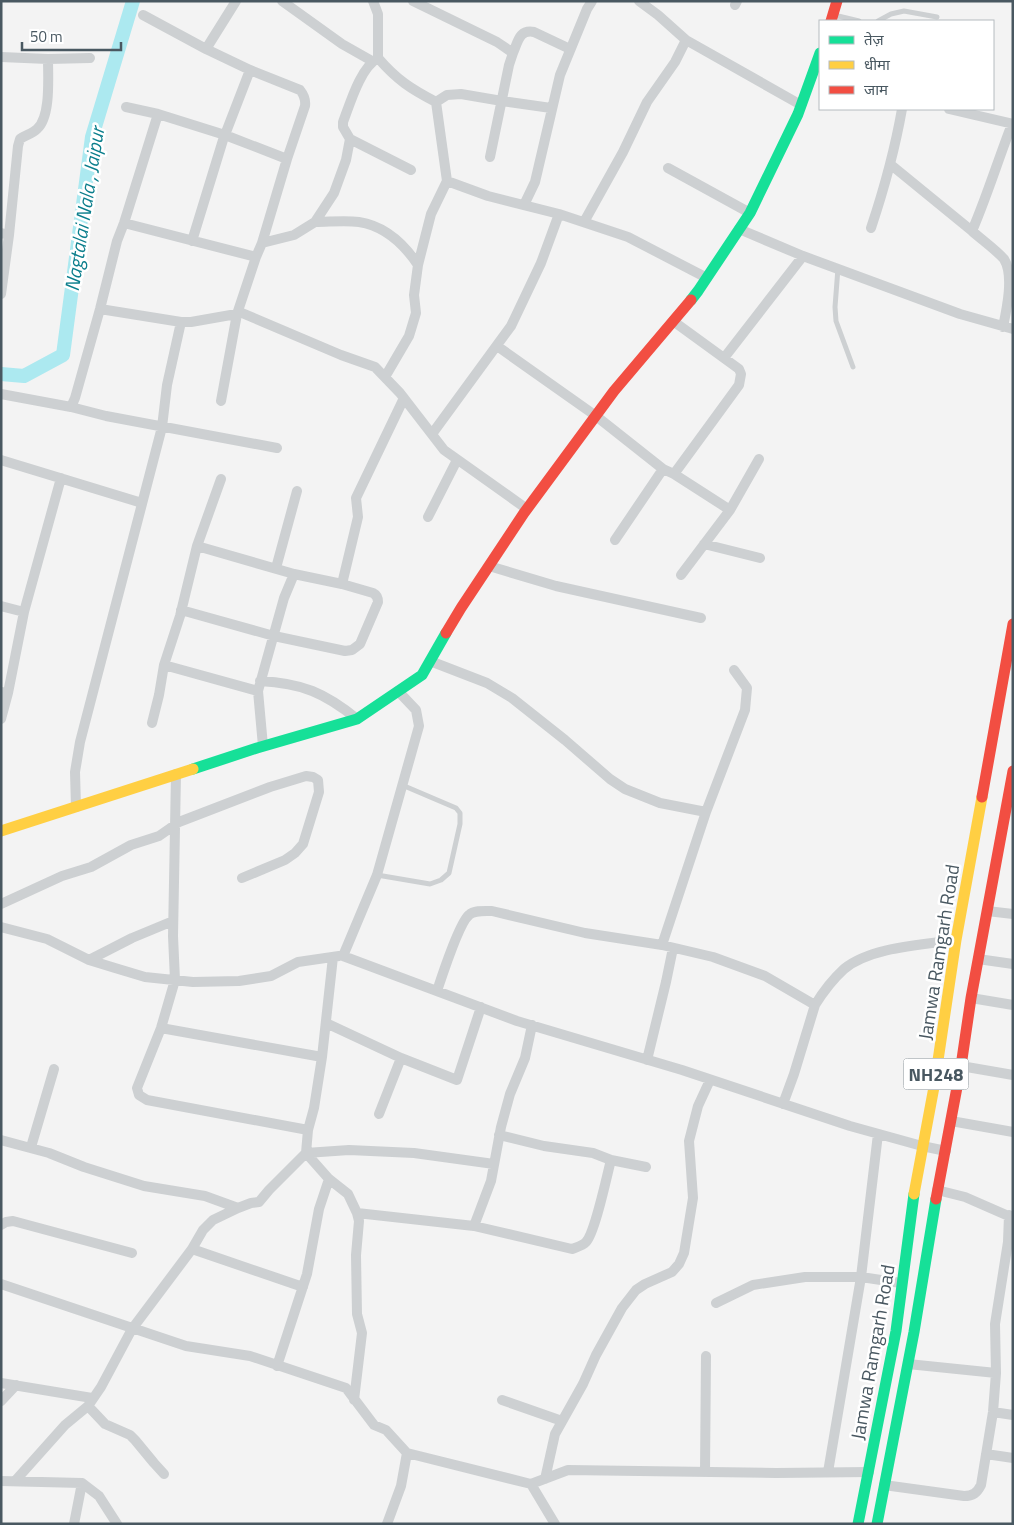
<svg xmlns="http://www.w3.org/2000/svg" width="1014" height="1525" font-family="'Titillium Web','Noto Sans Devanagari',sans-serif">
<rect width="100%" height="100%" fill="#f3f3f3"/>
<g fill="none" stroke-linecap="round" stroke-linejoin="round">
<path stroke="#ace9f0" stroke-width="14" d="M1,374L24,376L63,355L92,137L133,1"/>
<path stroke="#cdd0d2" stroke-width="5" d="M834,15L859,21
M878,21L891,14L904,11L937,17
M838,268L835,307L836,321L853,367
M377,875L430,884L441,880L449,873L460,824V813L456,808L402,785"/>
<path stroke="#cdd0d2" stroke-width="10" d="M236,1L206,49L250,70L300,90C304,95 306,99 305,106L287,159L262,243L256,257
M282,1L342,44L372,61
M373,1L378,14V58C397,80 411,89 436,102L447,181L488,196L559,214L628,237L707,278
M413,1L497,42L513,53L509,65L490,157
M639,1L658,15L686,40
M735,5L737,1
M143,15L206,49
M513,53C518,42 519,29 534,32L570,49
M1,57L48,59C48,77 51,117 37,129C32,134 25,135 20,139L18,146L9,235
M48,59L90,58
M436,102L447,95L461,94L502,101L551,108
M126,107L158,114L225,135L287,159
M949,109L1013,124
M350,139L411,170
M890,164L972,231C987,196 998,160 1012,124
M668,168L750,213
M524,205L535,182L560,75L587,9L592,1
M315,222C329,222 345,220 359,222C385,226 404,244 418,265
M584,222L623,152L647,102L675,62L686,40L801,105
M124,223L256,257L237,314L221,401
M871,228C884,189 895,149 902,109
M739,229L803,256L960,314L1013,329
M972,231C982,240 995,249 1004,259C1014,275 1007,308 1003,327
M1,233L9,235L1,294
M192,241L223,140L250,70
M262,243L294,235L315,222L334,193L346,160L350,139L343,127V122C350,104 360,68 378,58
M181,322H191L242,313L341,355L375,367L400,393L444,450L527,509
M497,346L596,416L663,469L674,474L739,385L741,374L739,369L673,321
M724,358L803,256
M385,377L409,336L416,313L414,295L418,265L431,214L447,181
M1,394L71,407L75,398L100,309L117,241L124,223L158,114
M71,407L106,416L277,448
M432,434L511,326L541,263L559,214
M1,460L142,503
M674,474L730,510
M428,517L457,460
M615,540L663,469
M704,544L760,558
M197,546L294,574L342,584L358,517L356,498L404,398
M489,566L556,586L701,618
M276,568L297,491
M681,575L730,510L759,459
M1,606L24,612L61,478
M181,610L274,636L345,651L352,650L360,644L378,602C378,598 377,595 373,593L342,584
M430,661L487,683L512,698L565,740L610,779L625,789L660,803L706,812
M164,665L258,691L263,746
M260,681C302,683 325,693 357,719
M258,691L284,598L294,574
M398,691L416,710L419,726L377,875L343,956L517,1021L682,1070L850,1126L922,1146L946,1151
M1,692L8,693L24,612
M1,719L8,693
M152,723L159,695L164,665L180,616L197,546L221,479
M176,774L173,936L175,980L161,1028L137,1088L139,1095L147,1100L308,1130
M76,807L75,772L80,742L162,427L167,385L181,322L100,309
M1,904L62,876L91,867L131,845L159,836L179,822L270,787L306,776L313,777L318,780L319,792L303,844L295,853L285,860L242,878
M987,911L1013,914
M1,927L47,939L89,960L115,968L145,977L193,982L239,981L271,976L298,962L339,956
M662,945L706,812L745,710L747,688L734,670
M333,957L322,1057L314,1108L308,1130L306,1153L349,1150L414,1153L494,1164
M978,959L1013,964
M89,960L132,938L173,921
M437,991C442,976 459,923 469,915C474,910 485,911 492,911L585,933L662,945L713,957L765,976L815,1005L794,1074L783,1104
M971,998L1013,1005
M815,1005C823,992 832,980 844,969C871,947 922,945 956,940
M326,1023L401,1058L457,1080L481,1007
M532,1025L525,1058L510,1094L501,1127L491,1181L474,1226L572,1249C577,1247 582,1246 586,1242C595,1233 607,1175 611,1160
M161,1028L322,1057
M647,1060L666,982L673,948
M961,1066L1013,1075
M379,1114L401,1058
M951,1121L1013,1132
M499,1135L544,1146L593,1153L611,1160L646,1167
M1,1140L49,1153L84,1167L144,1186L205,1196L238,1208L251,1203L259,1202L269,1190L306,1153L329,1179L348,1194L357,1213L359,1221L356,1255L357,1314L362,1333L354,1400
M31,1147L54,1069
M937,1190L965,1197L1013,1218
M357,1213L474,1226
M1,1225L6,1222L13,1221L132,1253
M192,1249L303,1287
M1,1284L186,1346L250,1356L346,1388L374,1425L386,1430L407,1453L401,1486L387,1524
M716,1303L753,1285L805,1277H861L901,1283
M908,1364L996,1373
M277,1366L307,1274L319,1209L329,1179
M1,1383L92,1398
M502,1400L562,1421
M1,1401L16,1385
M88,1406L105,1424L130,1435L135,1440L154,1463L164,1474
M993,1412L1013,1415
M407,1453L531,1484L555,1524
M986,1454L1013,1458
M705,1472L706,1356
M828,1472L861,1277L878,1134
M545,1479L555,1434L583,1384L596,1355L622,1308L636,1290L645,1284L672,1272L679,1264L684,1253L693,1198L689,1141L698,1106L710,1080
M1,1481L82,1483L99,1496L117,1524
M15,1481L65,1425L88,1406L101,1387L132,1329L192,1249L203,1230L213,1220L238,1208
M531,1484L568,1470L776,1473L869,1472
M884,1485L964,1496C973,1496 977,1493 981,1485L993,1412L996,1373L995,1324L1008,1242L1009,1215
M74,1524L82,1483"/>
<path stroke="#16e098" stroke-width="11" d="M691,300L698,291L750,213L798,114L820,53
M193,769L257,748L357,719L422,675L446,633
M858,1524L896,1331L914,1194
M877,1524L914,1332L936,1199"/>
<path stroke="#ffcf43" stroke-width="11" d="M1,831L193,769
M914,1194L934,1087L956,940L982,797"/>
<path stroke="#f24e42" stroke-width="11" d="M831,21L837,1
M446,633L461,608L524,513L614,391L691,300
M982,797L1013,624
M936,1199L961,1066L971,998L1013,771"/>
</g>
<g text-anchor="middle" dominant-baseline="central" stroke-width="5" stroke-linejoin="round" paint-order="stroke">
<rect fill="#fff" stroke="#808a90" stroke-width="1" x="903.5" y="1058.5" width="65" height="31" rx="4"/>
<g font-size="18" font-weight="bold" fill="#495861">
<text x="936" y="1074">NH248</text>
</g>
<g font-size="19" fill="#495861" stroke="#fff">
<text transform="translate(938 952) rotate(-81)">Jamwa Ramgarh Road</text>
<text transform="translate(872 1352) rotate(-80)">Jamwa Ramgarh Road</text>
</g>
<g font-size="20" font-style="italic" fill="#0a7e8c" stroke="#fff">
<text transform="translate(84 209) rotate(-81)">Nagtalai Nala , Jaipur</text>
</g>
</g>
<rect width="1014" height="1525" fill="none" stroke="#495861" stroke-width="5"/>
<rect x="819" y="20" width="175" height="90" fill="#ffffff" stroke="#b6bcc0"/>
<rect x="829" y="36" width="25" height="8" fill="#16e098" stroke="#b6bcc0"/>
<text x="864" y="45" font-size="15" fill="#495861">तेज़</text>
<rect x="829" y="61" width="25" height="8" fill="#ffcf43" stroke="#b6bcc0"/>
<text x="864" y="70" font-size="15" fill="#495861">धीमा</text>
<rect x="829" y="86" width="25" height="8" fill="#f24e42" stroke="#b6bcc0"/>
<text x="864" y="95" font-size="15" fill="#495861">जाम</text>
<path d="M22 42v8h99v-8" fill="none" stroke="#495861" stroke-width="2.5"/>
<text x="30" y="42" font-size="15" fill="#495861" stroke="#ffffff" stroke-width="4" paint-order="stroke">50 m</text>
</svg>
